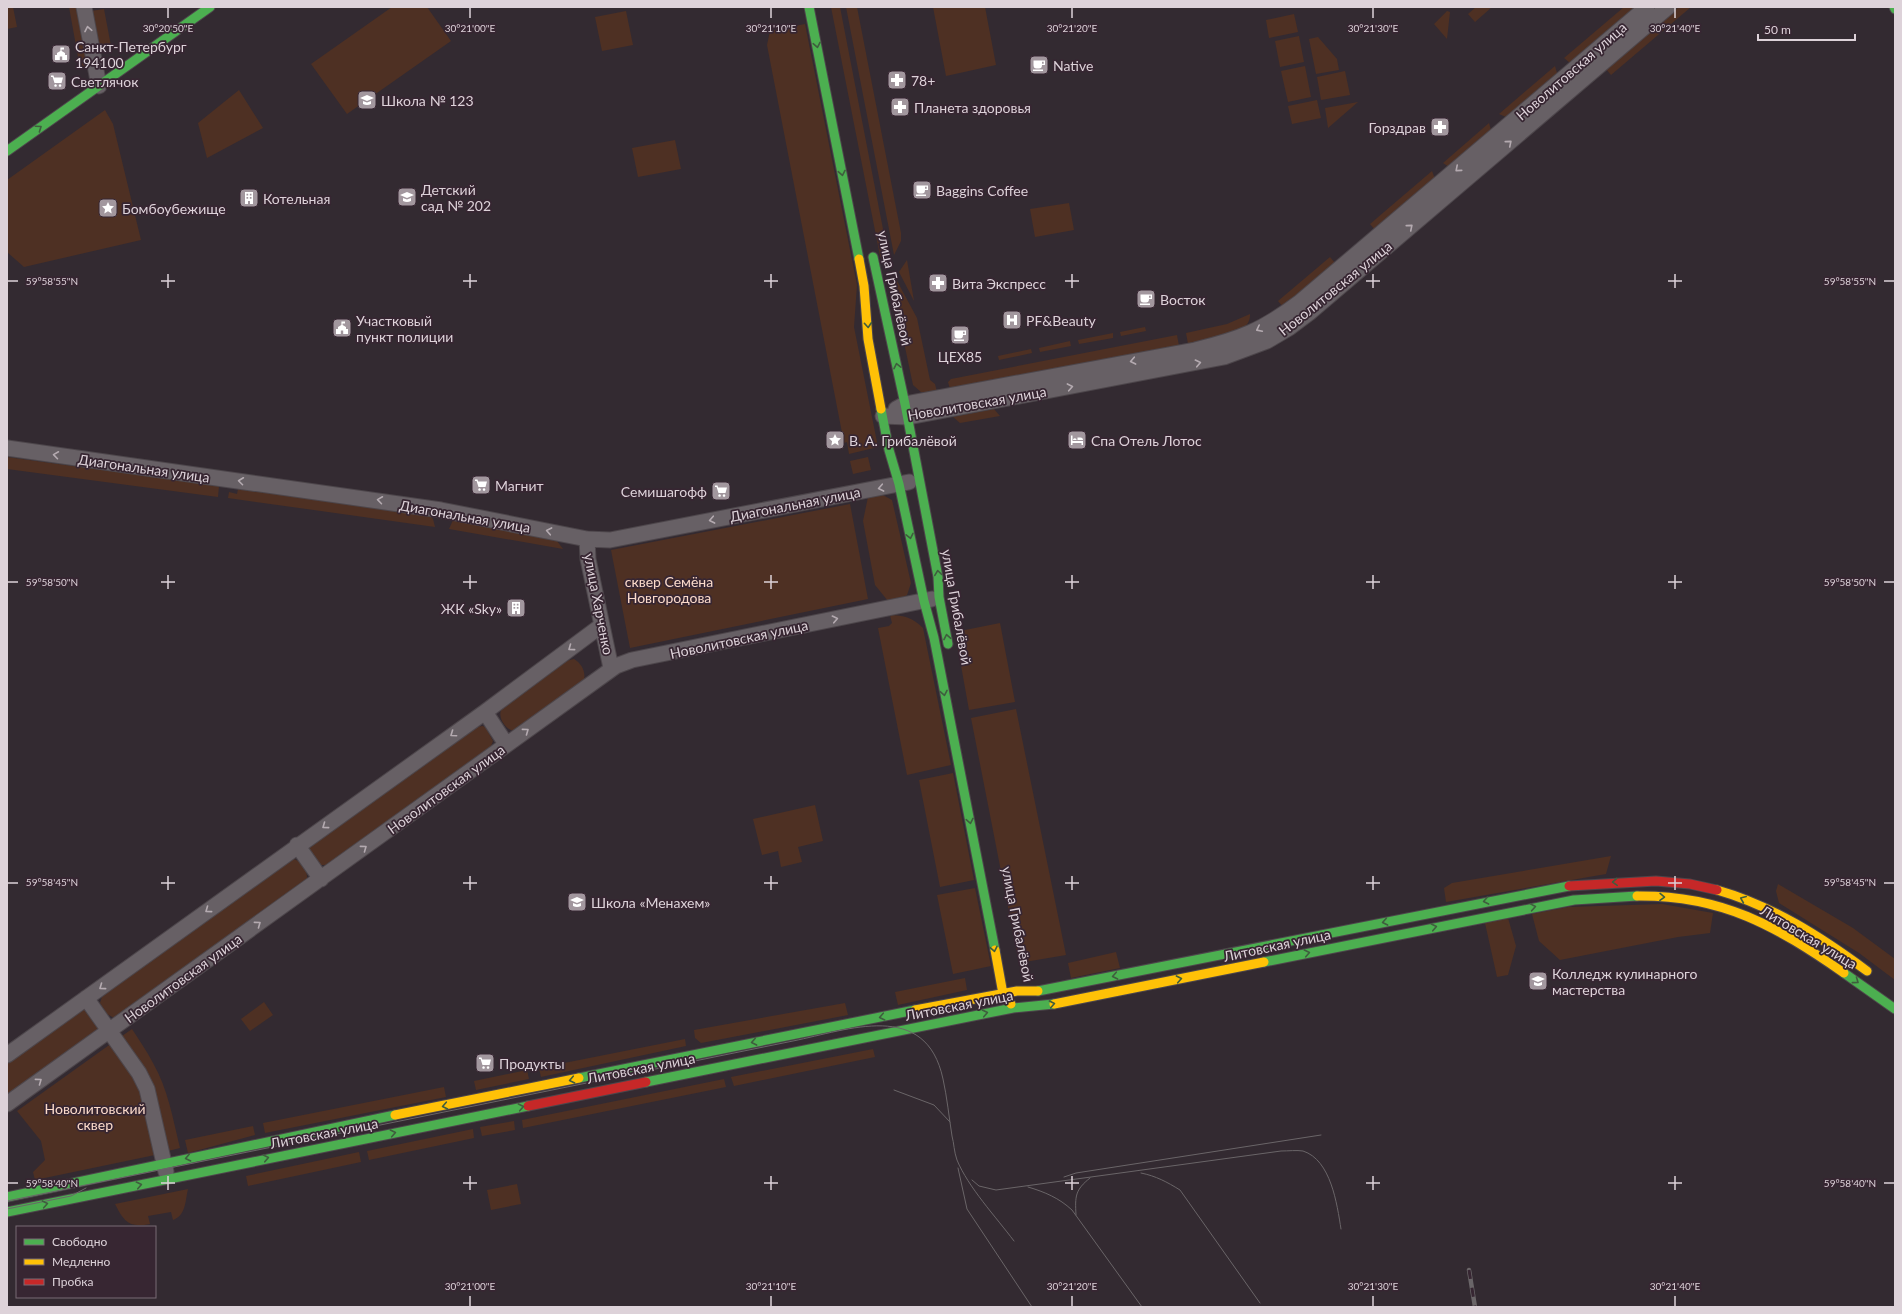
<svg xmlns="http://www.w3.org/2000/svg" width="1902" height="1314" font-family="Lato,sans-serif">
<rect width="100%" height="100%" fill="#332a31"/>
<path fill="#4e3023" d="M7,7H13L17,27L7,29Z
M69,7H76L87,66L80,68Z
M392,7H427L451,41L347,114L311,64Z
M831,7H840L889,260H882L880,256Z
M846,7H857L901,233V241L894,255Z
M933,7H985L996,65L946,76Z
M1476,7H1492L1475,22L1468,14Z
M1624,7H1636L1570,63L1564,58Z
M1679,7H1691L1611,75L1606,69Z
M104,9L111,46L99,48L91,11Z
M626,11L633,45L602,51L595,17Z
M1447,11L1450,12L1447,39L1434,24Z
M1294,14L1298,32L1269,38L1266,20Z
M805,24L857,285L854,327L878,447L849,454L847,442L844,443L767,45L770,31Z
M1299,36L1304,62L1280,67L1275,41Z
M1318,37L1337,59L1339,70L1316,74L1309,39Z
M1305,66L1311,97L1288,102L1281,71Z
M1555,66L1557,73L1506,117L1499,114Z
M1345,71L1350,95L1321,100L1317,77Z
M239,90L263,128L207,158L198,123Z
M1317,100L1321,118L1292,124L1288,106Z
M1358,102L1328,128L1325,108Z
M105,110L113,124L141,240L24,267L7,252V180Z
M1489,123L1491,130L1449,167L1443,163Z
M675,140L681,169L638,177L632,148Z
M1432,171L1435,179L1375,230L1370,224Z
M1069,203L1074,230L1035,237L1030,209Z
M1330,257L1335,263L1283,307L1278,301Z
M907,260L914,301L899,272Z
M896,279L917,318L930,380L935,384L937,392H921L913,385L898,314Z
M1250,314C1252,337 1204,340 1188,344L1186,333L1227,324Z
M1145,327L1146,331L1121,336L1120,332Z
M1113,333V338L1079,344L1078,340Z
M1177,335L1179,346L950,389L948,382L951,379Z
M1070,341L1071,346L1040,352L1039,348Z
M1031,349L1032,353L999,360L998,356Z
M994,409L1000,416L960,423L953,417Z
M7,457L219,486L218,497L7,469Z
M868,457L871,470L853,474L850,461Z
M238,489L428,514L433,519L435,527L228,498L229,492L237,494Z
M881,494L892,500L911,583L907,595L902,598L888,601L875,585L863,521L868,497Z
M850,504L868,599L630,648L611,550Z
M458,519L557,541L563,549L449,529L453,520Z
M890,615C904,615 913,618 923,628L951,765L907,775L878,628L889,626L892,623Z
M1000,623L1015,702L969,710L955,632Z
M574,659C581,663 586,671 584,680L517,729L513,731C504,728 497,716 502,708L566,661Z
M1016,709L1066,955L1019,963L971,718Z
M483,726L486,728L493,741L490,749L327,865H319L309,850L310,847L475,727Z
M953,773L974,880L940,887L919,780Z
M815,805L823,841L798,847L802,862L781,867L778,851L762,855L753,819Z
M1611,856L1606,874L1446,902L1444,888L1452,883Z
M293,859C301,860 308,871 307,879L118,1016L114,1018L107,1014L100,1003L103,994Z
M1778,884L1853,928L1895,959V980L1859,953L1779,903L1776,891Z
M975,888L991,966L953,974L937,895Z
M1662,904L1713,913L1710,933L1678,937L1560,960L1539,941L1532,914L1568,907Z
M1508,918L1516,946L1508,975L1497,977L1485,923Z
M1116,952L1120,968L1071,978L1068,963Z
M965,978L967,990L898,1005L895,992Z
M264,1002L273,1015L250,1031L241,1019Z
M845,1003L848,1015L701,1043L695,1038L694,1030Z
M83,1010H87L98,1026L97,1030L7,1096V1063Z
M132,1029C139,1040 147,1051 153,1063C168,1089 173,1119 180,1148L168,1151L122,1036Z
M685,1039L686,1046L541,1077L539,1068Z
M112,1043L140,1085L155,1155L35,1180L33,1172L45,1160L41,1141L17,1111Z
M873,1049L875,1057L734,1086L731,1077Z
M527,1070L529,1079L476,1090L474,1081Z
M724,1079L726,1087L523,1128L522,1120Z
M444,1087L446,1097L265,1133L263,1123Z
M514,1121L515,1130L482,1136L480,1127Z
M253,1126L255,1135L188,1153L185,1140Z
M473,1129L474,1138L369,1160L367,1151Z
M359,1152L361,1162L248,1186L246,1176Z
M517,1184L521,1204L491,1210L487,1190Z
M188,1189C185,1202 186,1215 173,1220L171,1212L148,1216L150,1224C129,1228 124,1222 115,1204Z"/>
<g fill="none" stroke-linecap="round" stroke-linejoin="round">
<g stroke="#4d464b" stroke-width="17">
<path id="street" d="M84,7L99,86
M896,409L905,404L1195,350C1241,339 1263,330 1300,302L1647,7
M883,416L908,417L1224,357L1267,341L1289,328L1309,313L1668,7
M7,448L441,510L587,539L610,540L909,482
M587,539L588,559L611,668
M485,712L506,744
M297,845L321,879
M86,998L139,1073L147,1089L166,1172
M7,1055L485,712L602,625
M7,1104L616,666L632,660L932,599"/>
</g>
<g stroke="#4d464b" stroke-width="11">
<path id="fast" d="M809,7L859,259
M1894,7L1895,9
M7,151L210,7
M873,257L905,404L938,577L939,597L948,644
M881,409L889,450L899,484L924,601L934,638L995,950
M1264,962L1574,900L1637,896
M1844,973L1895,1009
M1038,991L1569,886
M579,1078L915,1010
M646,1082L1013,1008L1054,1004
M7,1197L395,1115
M7,1212L528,1106"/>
</g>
<g stroke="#4d464b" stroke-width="11">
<path id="slow" d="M859,259L864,286L868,339L881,409
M1717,890C1773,906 1821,937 1867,971
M1637,896C1723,895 1776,926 1844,973
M995,950L1003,994L1011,1004
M1054,1004L1264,962
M915,1010L1017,991H1038
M395,1115L579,1078"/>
</g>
<g stroke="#4d464b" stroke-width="11">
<path id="jam" d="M1569,886L1656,881L1690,884L1717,890
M528,1106L646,1082"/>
</g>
<use href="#street" stroke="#676065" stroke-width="15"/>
<use href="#fast" stroke="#4caf50" stroke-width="9"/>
<use href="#slow" stroke="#ffc107" stroke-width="9"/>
<use href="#jam" stroke="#c62828" stroke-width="9"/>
<path stroke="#6a6568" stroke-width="1" d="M894,1090L934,1105L950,1122
M958,1168L967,1209L1032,1307
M1141,1173C1156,1176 1167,1182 1180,1190L1260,1303
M1064,1177L1076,1173L1321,1135
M972,1180L979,1186L996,1190L1281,1151C1288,1151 1297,1150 1303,1151C1331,1160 1337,1204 1341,1229
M1028,1187C1045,1192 1059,1198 1072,1210L1142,1307
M7,1201L793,1041C848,1030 926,999 943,1079C947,1097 949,1117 952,1136C954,1143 954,1152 957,1160C968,1187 996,1217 1014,1241
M7,1209L71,1196L86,1188
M1076,1215C1075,1196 1075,1190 1090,1178"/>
<g stroke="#6a6568" stroke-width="4.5">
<path id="rail" d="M1469,1270L1475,1307"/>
</g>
<use href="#rail" stroke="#372632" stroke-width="3" stroke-dasharray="9" stroke-linecap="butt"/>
</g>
<defs><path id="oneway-chevron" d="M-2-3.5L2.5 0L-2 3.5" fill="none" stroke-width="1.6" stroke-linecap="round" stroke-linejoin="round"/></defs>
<g stroke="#b4aab0">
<use href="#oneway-chevron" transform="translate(88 29) rotate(-101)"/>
<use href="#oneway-chevron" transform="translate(1509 143) rotate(-40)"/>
<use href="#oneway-chevron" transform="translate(1458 169) rotate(139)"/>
<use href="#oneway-chevron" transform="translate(1410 227) rotate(-40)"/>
<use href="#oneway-chevron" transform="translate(1259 329) rotate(153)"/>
<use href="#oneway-chevron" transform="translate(1133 361) rotate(169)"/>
<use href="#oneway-chevron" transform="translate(1198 363) rotate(-12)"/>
<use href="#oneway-chevron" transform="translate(1070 387) rotate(-11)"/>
<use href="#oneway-chevron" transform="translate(56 455) rotate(-172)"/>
<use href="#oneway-chevron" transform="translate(241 481) rotate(-173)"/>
<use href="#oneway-chevron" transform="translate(881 488) rotate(169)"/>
<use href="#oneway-chevron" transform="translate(380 500) rotate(-172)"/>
<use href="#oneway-chevron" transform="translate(712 520) rotate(169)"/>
<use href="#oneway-chevron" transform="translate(549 531) rotate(-169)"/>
<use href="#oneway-chevron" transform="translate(835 619) rotate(-12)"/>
<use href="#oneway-chevron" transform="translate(571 648) rotate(144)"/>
<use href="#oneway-chevron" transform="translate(526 731) rotate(-36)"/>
<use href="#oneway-chevron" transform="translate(453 734) rotate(145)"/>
<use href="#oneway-chevron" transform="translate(325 826) rotate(144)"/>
<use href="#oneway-chevron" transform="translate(364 848) rotate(-36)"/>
<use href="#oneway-chevron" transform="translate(208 910) rotate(144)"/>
<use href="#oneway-chevron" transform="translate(258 924) rotate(-36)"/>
<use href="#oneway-chevron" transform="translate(102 987) rotate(144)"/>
<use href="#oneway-chevron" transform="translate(39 1081) rotate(-36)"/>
</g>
<g stroke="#3f5d3e">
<use href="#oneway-chevron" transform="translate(817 45) rotate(79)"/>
<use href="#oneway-chevron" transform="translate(39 128) rotate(-35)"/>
<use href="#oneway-chevron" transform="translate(842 173) rotate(79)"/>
<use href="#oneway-chevron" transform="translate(868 325) rotate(86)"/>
<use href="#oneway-chevron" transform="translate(897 366) rotate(-102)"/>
<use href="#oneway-chevron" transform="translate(910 536) rotate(78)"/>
<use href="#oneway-chevron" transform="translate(938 573) rotate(-98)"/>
<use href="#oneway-chevron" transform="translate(947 637) rotate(-101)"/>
<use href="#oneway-chevron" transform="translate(944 693) rotate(79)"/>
<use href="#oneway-chevron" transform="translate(970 821) rotate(79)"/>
<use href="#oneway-chevron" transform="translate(1615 882) rotate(176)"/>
<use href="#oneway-chevron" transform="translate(1662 897) rotate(1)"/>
<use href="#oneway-chevron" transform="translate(1743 899) rotate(-157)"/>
<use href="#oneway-chevron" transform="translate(1486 901) rotate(169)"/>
<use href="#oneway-chevron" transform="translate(1533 907) rotate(-10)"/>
<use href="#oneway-chevron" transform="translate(1385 922) rotate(169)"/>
<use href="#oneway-chevron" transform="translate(1434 927) rotate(-12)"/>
<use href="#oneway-chevron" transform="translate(994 949) rotate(79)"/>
<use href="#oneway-chevron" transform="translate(1307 953) rotate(-12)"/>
<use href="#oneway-chevron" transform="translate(1115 976) rotate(169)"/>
<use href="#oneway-chevron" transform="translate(1179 979) rotate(-11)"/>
<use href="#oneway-chevron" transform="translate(1856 981) rotate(36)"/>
<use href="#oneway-chevron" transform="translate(1052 1004) rotate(-11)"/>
<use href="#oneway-chevron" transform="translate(985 1013) rotate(-12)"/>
<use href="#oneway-chevron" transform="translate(882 1017) rotate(168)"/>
<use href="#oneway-chevron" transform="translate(754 1042) rotate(169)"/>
<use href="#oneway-chevron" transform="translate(572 1080) rotate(168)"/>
<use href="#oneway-chevron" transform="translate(445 1106) rotate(169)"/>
<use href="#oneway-chevron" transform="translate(521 1107) rotate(-11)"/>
<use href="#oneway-chevron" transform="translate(393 1133) rotate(-11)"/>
<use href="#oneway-chevron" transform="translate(188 1158) rotate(168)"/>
<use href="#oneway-chevron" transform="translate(266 1158) rotate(-12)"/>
<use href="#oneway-chevron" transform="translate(139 1185) rotate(-12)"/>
<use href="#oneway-chevron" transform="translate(45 1204) rotate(-11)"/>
</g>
<path fill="none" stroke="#ddd2d9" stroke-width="1.5" d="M168,8V18M470,8V18M771,8V18M1072,8V18M1373,8V18M1675,8V18M168,274V288M470,274V288M771,274V288M1072,274V288M1373,274V288M1675,274V288M8,281H18M161,281H175M463,281H477M764,281H778M1065,281H1079M1366,281H1380M1668,281H1682M1884,281H1894M168,575V589M470,575V589M771,575V589M1072,575V589M1373,575V589M1675,575V589M8,582H18M161,582H175M463,582H477M764,582H778M1065,582H1079M1366,582H1380M1668,582H1682M1884,582H1894M168,876V890M470,876V890M771,876V890M1072,876V890M1373,876V890M1675,876V890M8,883H18M161,883H175M463,883H477M764,883H778M1065,883H1079M1366,883H1380M1668,883H1682M1884,883H1894M168,1176V1190M470,1176V1190M771,1176V1190M1072,1176V1190M1373,1176V1190M1675,1176V1190M8,1183H18M161,1183H175M463,1183H477M764,1183H778M1065,1183H1079M1366,1183H1380M1668,1183H1682M1884,1183H1894M470,1296V1306M771,1296V1306M1072,1296V1306M1373,1296V1306M1675,1296V1306"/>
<defs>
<g id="civic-square" transform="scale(1)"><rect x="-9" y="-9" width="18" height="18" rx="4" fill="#a2979e" stroke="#372632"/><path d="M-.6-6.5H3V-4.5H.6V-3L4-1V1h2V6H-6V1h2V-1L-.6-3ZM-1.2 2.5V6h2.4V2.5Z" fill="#fff"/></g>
<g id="cafe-square" transform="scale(1)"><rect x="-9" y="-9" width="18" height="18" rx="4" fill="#a2979e" stroke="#372632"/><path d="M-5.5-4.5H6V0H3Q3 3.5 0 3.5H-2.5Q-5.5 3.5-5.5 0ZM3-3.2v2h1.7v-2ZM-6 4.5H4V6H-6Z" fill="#fff"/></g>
<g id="pharmacy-square" transform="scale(1)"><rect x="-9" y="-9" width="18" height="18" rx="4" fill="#a2979e" stroke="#372632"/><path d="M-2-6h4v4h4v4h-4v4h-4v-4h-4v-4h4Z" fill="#fff"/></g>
<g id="supermarket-square" transform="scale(1)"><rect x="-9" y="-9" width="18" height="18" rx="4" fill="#a2979e" stroke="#372632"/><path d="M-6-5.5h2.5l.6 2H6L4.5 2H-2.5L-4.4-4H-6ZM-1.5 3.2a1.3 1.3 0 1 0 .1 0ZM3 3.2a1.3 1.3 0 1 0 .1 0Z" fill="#fff"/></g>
<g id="school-square" transform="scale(1)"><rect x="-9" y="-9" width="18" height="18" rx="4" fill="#a2979e" stroke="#372632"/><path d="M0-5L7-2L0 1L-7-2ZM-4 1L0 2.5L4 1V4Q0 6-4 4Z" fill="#fff"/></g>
<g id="building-square" transform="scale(1)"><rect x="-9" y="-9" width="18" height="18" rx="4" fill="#a2979e" stroke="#372632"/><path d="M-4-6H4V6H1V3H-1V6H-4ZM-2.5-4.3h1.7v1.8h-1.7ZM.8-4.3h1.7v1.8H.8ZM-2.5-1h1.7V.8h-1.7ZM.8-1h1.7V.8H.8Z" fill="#fff"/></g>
<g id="sight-square" transform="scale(1)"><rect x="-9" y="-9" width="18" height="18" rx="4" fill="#a2979e" stroke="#372632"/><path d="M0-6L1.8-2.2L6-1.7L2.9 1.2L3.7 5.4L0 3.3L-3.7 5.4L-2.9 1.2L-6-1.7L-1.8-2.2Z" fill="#fff"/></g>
<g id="hospital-square" transform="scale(1)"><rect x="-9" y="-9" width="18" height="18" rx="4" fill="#a2979e" stroke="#372632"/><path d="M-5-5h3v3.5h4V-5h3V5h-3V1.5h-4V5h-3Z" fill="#fff"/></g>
<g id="hotel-square" transform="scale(1)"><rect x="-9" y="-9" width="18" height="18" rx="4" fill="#a2979e" stroke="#372632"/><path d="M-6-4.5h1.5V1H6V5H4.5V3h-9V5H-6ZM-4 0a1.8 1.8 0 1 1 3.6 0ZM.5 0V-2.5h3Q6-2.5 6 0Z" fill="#fff"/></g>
<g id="university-square" transform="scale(1)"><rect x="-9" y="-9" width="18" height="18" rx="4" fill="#a2979e" stroke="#372632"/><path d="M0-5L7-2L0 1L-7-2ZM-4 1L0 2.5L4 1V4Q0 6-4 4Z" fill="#fff"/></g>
</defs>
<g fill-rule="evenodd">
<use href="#civic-square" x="61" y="54"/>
<use href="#cafe-square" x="1039" y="65"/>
<use href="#pharmacy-square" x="897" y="80"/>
<use href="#supermarket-square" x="57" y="81"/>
<use href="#school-square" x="367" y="100"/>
<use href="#pharmacy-square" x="900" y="107"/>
<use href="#pharmacy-square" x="1440" y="127"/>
<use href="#cafe-square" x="922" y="190"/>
<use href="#school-square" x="407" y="197"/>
<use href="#building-square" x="249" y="198"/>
<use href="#sight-square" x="108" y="208"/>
<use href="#pharmacy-square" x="938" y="283"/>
<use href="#cafe-square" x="1146" y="299"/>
<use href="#hospital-square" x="1012" y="320"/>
<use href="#civic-square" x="342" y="328"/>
<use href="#cafe-square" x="960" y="335"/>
<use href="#sight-square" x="835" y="440"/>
<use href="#hotel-square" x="1077" y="440"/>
<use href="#supermarket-square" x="481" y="485"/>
<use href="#supermarket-square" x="721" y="491"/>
<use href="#building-square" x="516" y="608"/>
<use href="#school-square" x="577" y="902"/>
<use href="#university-square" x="1538" y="981"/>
<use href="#supermarket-square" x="485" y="1063"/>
</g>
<g text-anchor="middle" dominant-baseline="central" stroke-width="3.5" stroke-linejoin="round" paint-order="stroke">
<g font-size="14" fill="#ddd2d9" stroke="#372632" text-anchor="start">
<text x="75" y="46">Санкт-Петербург<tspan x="75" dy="16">194100</tspan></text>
<text x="1053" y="65">Native</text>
<text x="911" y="80">78+</text>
<text x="71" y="81">Светлячок</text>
<text x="381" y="100">Школа № 123</text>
<text x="914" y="107">Планета здоровья</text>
<text x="1426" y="127" text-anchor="end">Горздрав</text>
<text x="421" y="189">Детский<tspan x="421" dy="16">сад № 202</tspan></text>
<text x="936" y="190">Baggins Coffee</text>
<text x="263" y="198">Котельная</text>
<text x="122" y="208">Бомбоубежище</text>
<text x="952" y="283">Вита Экспресс</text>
<text x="1160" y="299">Восток</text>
<text x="356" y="320">Участковый<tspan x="356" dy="16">пункт полиции</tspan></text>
<text x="1026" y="320">PF&amp;Beauty</text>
<text x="960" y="356" text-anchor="middle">ЦЕХ85</text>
<text x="849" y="440">В. А. Грибалёвой</text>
<text x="1091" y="440">Спа Отель Лотос</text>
<text x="495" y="485">Магнит</text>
<text x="707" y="491" text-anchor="end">Семишагофф</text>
<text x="502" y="608" text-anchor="end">ЖК «Sky»</text>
<text x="591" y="902">Школа «Менахем»</text>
<text x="1552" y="973">Колледж кулинарного<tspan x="1552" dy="16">мастерства</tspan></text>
<text x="499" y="1063">Продукты</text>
</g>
<g font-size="14" fill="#ddd2d9" stroke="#372632">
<text transform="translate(1571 71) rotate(-41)">Новолитовская улица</text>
<text transform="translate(895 288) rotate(78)">улица Грибалёвой</text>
<text transform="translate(1335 288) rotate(-39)">Новолитовская улица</text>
<text transform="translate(977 403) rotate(-10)">Новолитовская улица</text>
<text transform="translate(144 468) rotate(8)">Диагональная улица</text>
<text transform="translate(795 504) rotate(-11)">Диагональная улица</text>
<text transform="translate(465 516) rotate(10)">Диагональная улица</text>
<text transform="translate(599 604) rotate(79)">улица Харченко</text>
<text transform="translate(957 607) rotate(80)">улица Грибалёвой</text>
<text transform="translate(739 639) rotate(-12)">Новолитовская улица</text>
<text transform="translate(446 789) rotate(-36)">Новолитовская улица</text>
<text transform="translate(1018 924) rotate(79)">улица Грибалёвой</text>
<text transform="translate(1809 937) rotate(31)">Литовская улица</text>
<text transform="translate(1277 945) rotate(-12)">Литовская улица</text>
<text transform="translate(183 978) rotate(-36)">Новолитовская улица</text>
<text transform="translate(959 1005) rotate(-11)">Литовская улица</text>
<text transform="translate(641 1068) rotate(-11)">Литовская улица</text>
<text transform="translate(324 1133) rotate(-11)">Литовская улица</text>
</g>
<g font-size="14" fill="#fbdaca" stroke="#372632">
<text x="669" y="581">сквер Семёна<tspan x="669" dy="16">Новгородова</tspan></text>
<text x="95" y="1108">Новолитовский<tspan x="95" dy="16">сквер</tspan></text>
</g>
</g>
<g font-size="10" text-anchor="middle" fill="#ddd2d9" stroke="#372632" stroke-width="3.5" stroke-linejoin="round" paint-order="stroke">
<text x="168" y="32">30°20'50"E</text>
<text x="470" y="32">30°21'00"E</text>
<text x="771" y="32">30°21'10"E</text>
<text x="1072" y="32">30°21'20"E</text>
<text x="1373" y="32">30°21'30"E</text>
<text x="1675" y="32">30°21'40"E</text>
<text x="52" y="285">59°58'55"N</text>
<text x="1850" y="285">59°58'55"N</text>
<text x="52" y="586">59°58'50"N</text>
<text x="1850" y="586">59°58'50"N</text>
<text x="52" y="886">59°58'45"N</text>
<text x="1850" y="886">59°58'45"N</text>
<text x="52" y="1187">59°58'40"N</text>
<text x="1850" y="1187">59°58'40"N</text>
<text x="470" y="1290">30°21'00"E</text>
<text x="771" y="1290">30°21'10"E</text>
<text x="1072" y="1290">30°21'20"E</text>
<text x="1373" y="1290">30°21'30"E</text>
<text x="1675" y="1290">30°21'40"E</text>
</g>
<rect width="1902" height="1314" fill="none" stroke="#ddd2d9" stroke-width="16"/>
<rect x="16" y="1226" width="140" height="72" fill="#372632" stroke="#796b75"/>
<rect x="24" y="1239" width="20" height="6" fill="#4caf50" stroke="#796b75"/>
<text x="52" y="1246" font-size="12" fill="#ddd2d9">Свободно</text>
<rect x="24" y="1259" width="20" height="6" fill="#ffc107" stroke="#796b75"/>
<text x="52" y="1266" font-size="12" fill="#ddd2d9">Медленно</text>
<rect x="24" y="1279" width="20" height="6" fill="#c62828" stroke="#796b75"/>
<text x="52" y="1286" font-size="12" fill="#ddd2d9">Пробка</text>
<path d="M1758 34v6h97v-6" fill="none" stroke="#ddd2d9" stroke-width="2"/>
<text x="1764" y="34" font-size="12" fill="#ddd2d9" stroke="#372632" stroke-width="3" paint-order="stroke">50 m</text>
</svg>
